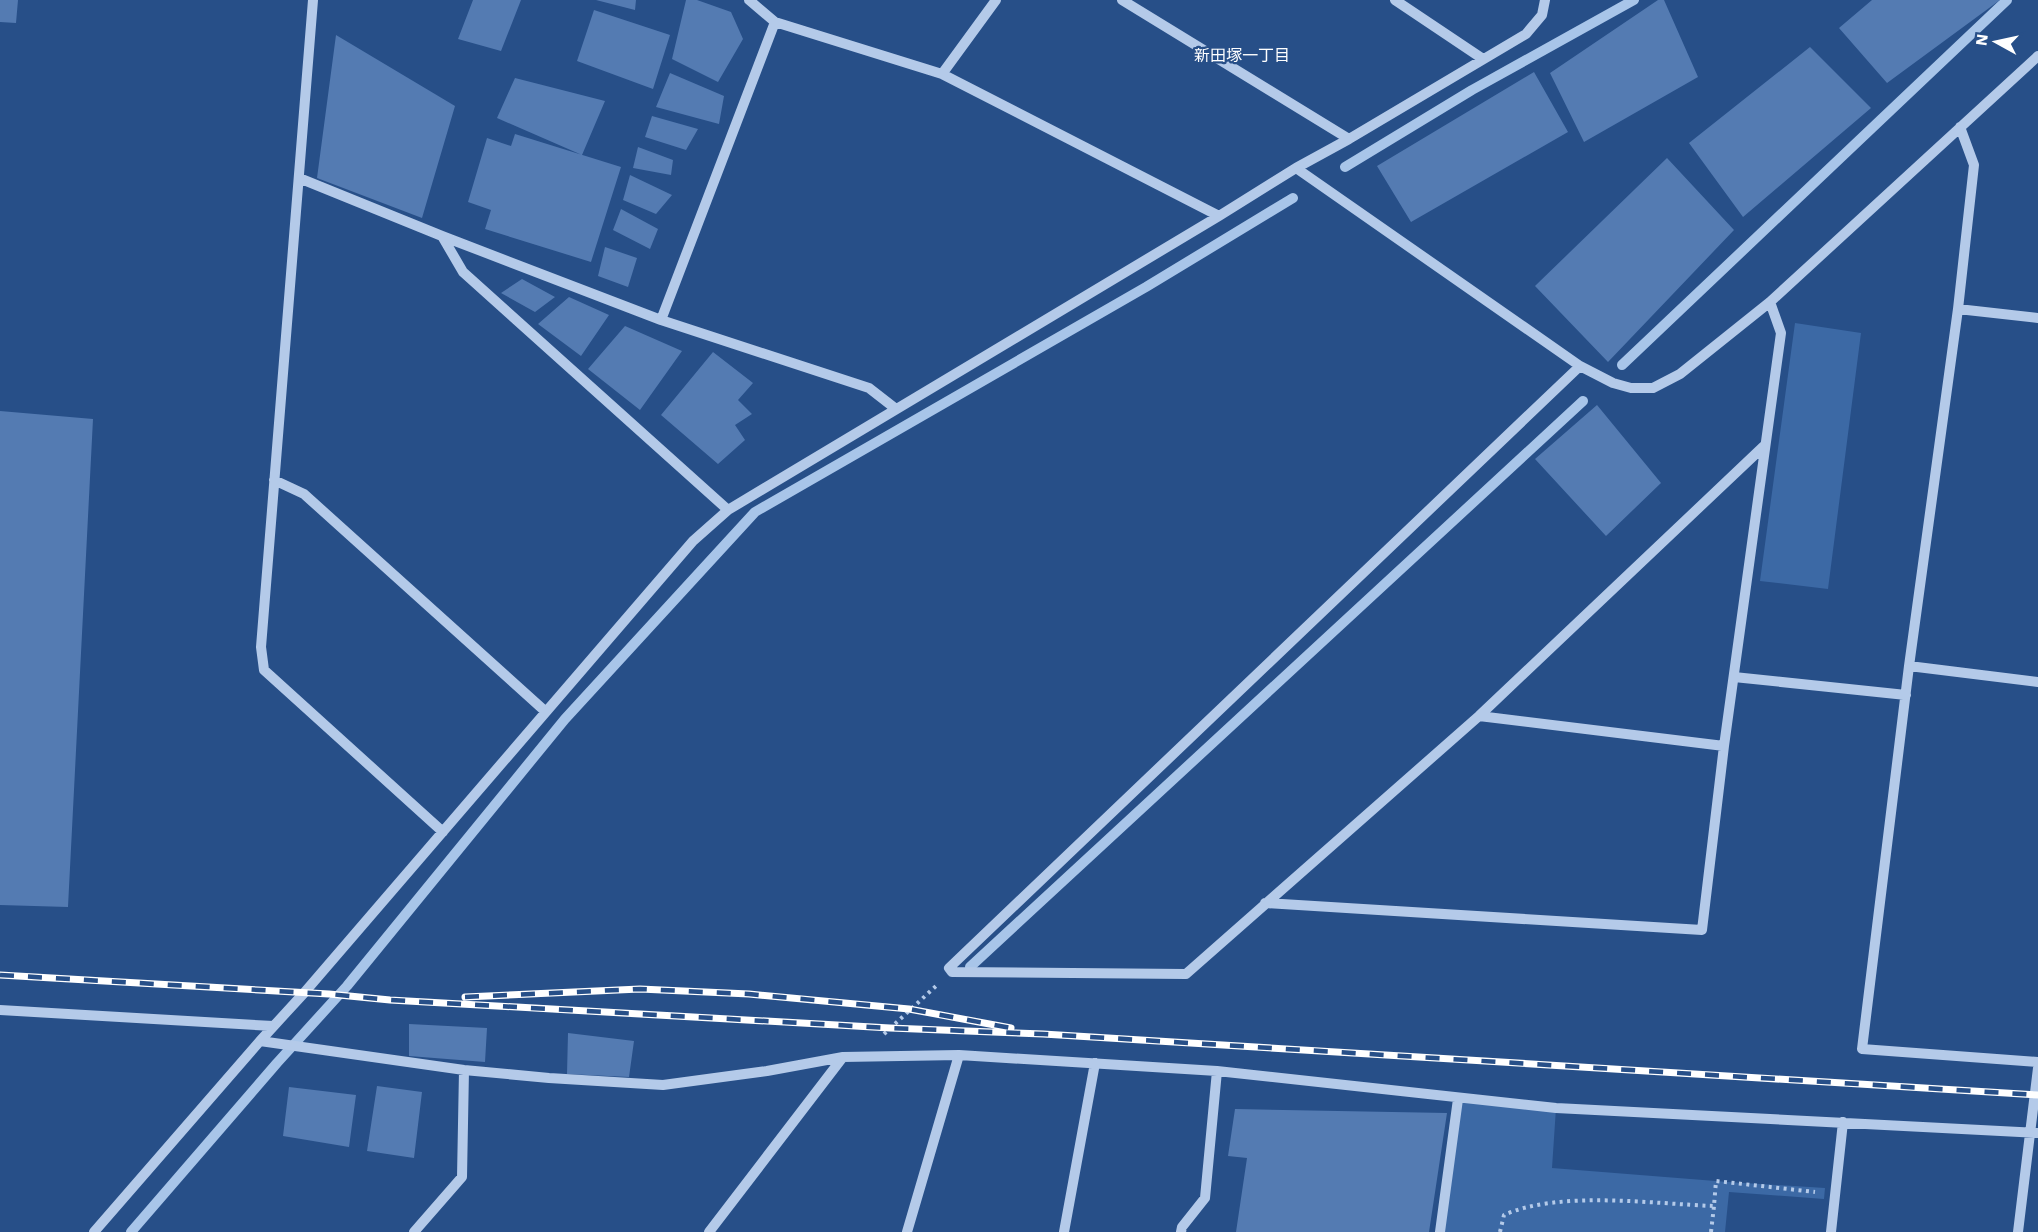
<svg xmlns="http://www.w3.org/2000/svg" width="2038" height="1232" font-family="'Work Sans','Noto Sans JP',sans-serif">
<rect width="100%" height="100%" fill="#274f88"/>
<path fill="#3c69a5" d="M1795,323L1861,333L1828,589L1760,581Z
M1458,1099L1556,1108L1552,1168L1728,1182L1825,1188L1824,1199L1729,1192L1725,1232H1440Z"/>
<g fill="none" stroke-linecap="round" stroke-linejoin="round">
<path stroke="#a8c5e9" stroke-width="10" d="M1345,167L1472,90L1634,0
M1622,365L2007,0
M970,967L1583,401
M131,1232L277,1063L347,986L565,719L755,512L1146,287L1293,198"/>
</g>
<path fill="#547bb2" d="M0,0H18L16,23L0,22Z
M473,0H521L501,51L458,39Z
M596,0H636L635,10Z
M686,0H697L731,12L743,39L718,82L672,59Z
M1658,0H1664L1698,77L1584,142L1550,73Z
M1872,0H2000L1887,83L1839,28Z
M594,10L670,35L653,89L577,61Z
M336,35L455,106L422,218L317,178Z
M1810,47L1871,108L1743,217L1689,143Z
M1534,72L1568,132L1411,222L1377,166Z
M670,73L724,96L719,124L656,107Z
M515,78L605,101L582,155L497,118Z
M652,116L698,129L686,150L645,137Z
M515,134L621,167L591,262L485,229L491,210L468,202L487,138L511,146Z
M638,147L673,160L671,175L633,168Z
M1667,158L1734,230L1608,362L1535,286Z
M630,175L672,195L656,214L623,200Z
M621,209L658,229L650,249L613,230Z
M605,247L637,258L628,287L598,276Z
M522,279L555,297L535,312L501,293Z
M569,297L609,315L581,356L538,324Z
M625,326L682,351L640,410L588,369Z
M713,352L753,383L738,400L752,414L735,425L745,440L718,464L661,415Z
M1597,405L1661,483L1606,536L1535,459Z
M0,411L93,419L68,907L0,905Z
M409,1024L487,1028L485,1062L409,1056Z
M568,1033L634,1041L629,1077L567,1074Z
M377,1086L422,1092L414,1158L367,1151Z
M289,1087L356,1095L349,1147L283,1136Z
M1235,1109L1447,1113L1429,1232H1236L1247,1158L1228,1156Z"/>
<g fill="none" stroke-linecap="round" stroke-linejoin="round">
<path stroke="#b4cae9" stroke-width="4" stroke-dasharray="3 4.5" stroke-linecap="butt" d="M884,1034L936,986
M1500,1232L1504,1215C1559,1190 1654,1204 1714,1206L1716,1181L1815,1192
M1711,1232L1714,1206"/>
<path stroke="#b4cae9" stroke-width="10" d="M313,0L261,647L264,670L443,832
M749,0L775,22L942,74L1219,216
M1122,0L1349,139
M1395,0L1483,59
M942,74L996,0
M1960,127L1974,165L1958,309L1909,666L1862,1049L2038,1062
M1296,168L1580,366L1613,383L1631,388H1653L1680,374L1770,302L2038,56
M299,178L442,236L661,320L869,388L896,409
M442,236L463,272L728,510
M1958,309L2038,318
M661,320L775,22
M1580,366L949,968L952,972L1186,974L1479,716L1764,446
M274,480L304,494L546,712
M1909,666L2038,682
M1734,677L1906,695
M1479,716L1724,746
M1265,903L1702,930L1724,746L1781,333L1770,302
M0,1010L273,1026
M260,1041L464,1070L549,1078L663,1085L767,1071L843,1057L959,1055L1217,1071L1556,1108L2038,1133
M94,1232L260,1041L304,993L693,541L728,510L1219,216L1296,168L1349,139L1526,34L1542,15L1545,0
M414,1232L462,1177L464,1070
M709,1232L843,1057
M907,1232L959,1055
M1064,1232L1095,1063
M1181,1232L1182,1227L1205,1198L1217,1071
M1440,1232L1458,1099
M1831,1232L1843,1122
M2018,1232L2038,1068"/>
<g stroke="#fff" stroke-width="7">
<path id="rail" d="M0,975L329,994L390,1000L890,1028L1043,1034L2038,1095
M465,997L640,989L749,994L909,1009L1011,1028"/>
</g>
<use href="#rail" stroke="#274f88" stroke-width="4.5" stroke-dasharray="14" stroke-linecap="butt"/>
</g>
<g text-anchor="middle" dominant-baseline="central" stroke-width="4.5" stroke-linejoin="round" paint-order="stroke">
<g font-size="16" fill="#fff" stroke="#274f88">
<text x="1242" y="55">新田塚一丁目</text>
</g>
</g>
<g transform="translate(1996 42) rotate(278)" stroke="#274f88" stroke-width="4.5" paint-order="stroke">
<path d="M0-4.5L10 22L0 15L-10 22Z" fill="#ffffff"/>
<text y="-9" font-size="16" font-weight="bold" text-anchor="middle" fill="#ffffff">N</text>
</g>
</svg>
